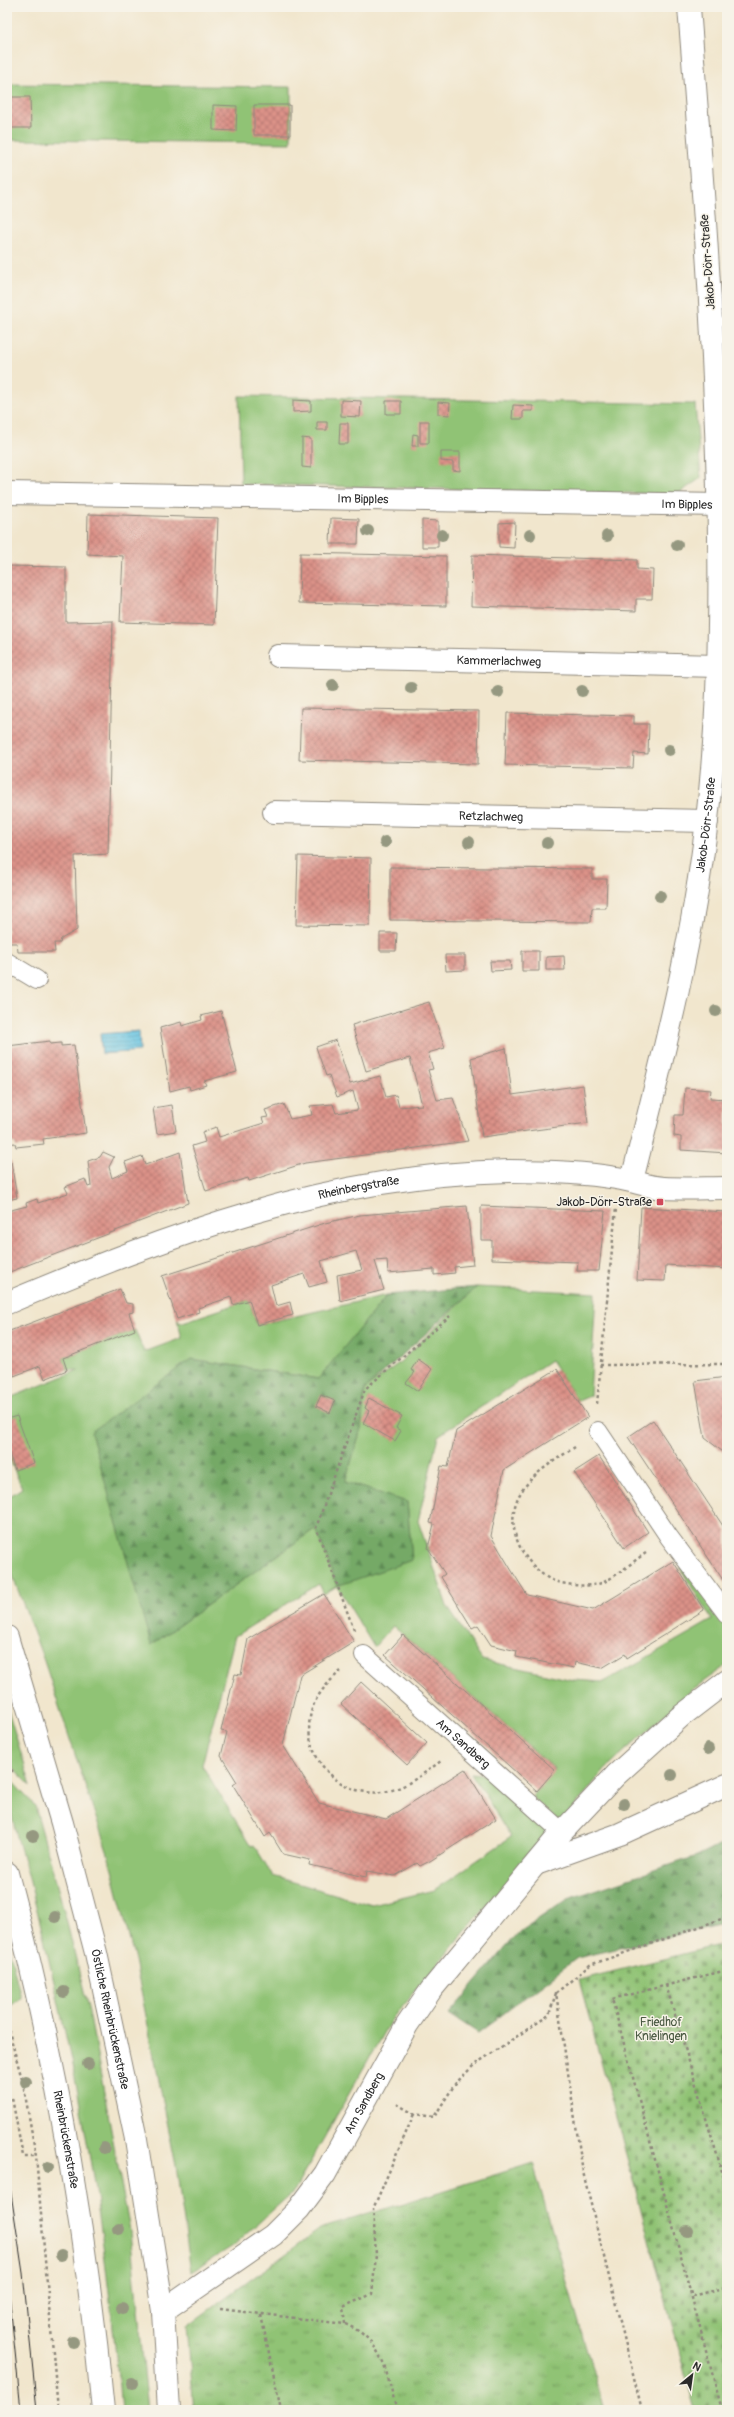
<svg xmlns="http://www.w3.org/2000/svg" width="734" height="2417" font-family="Pangolin,sans-serif">
<defs>
<pattern id="forest-firs" width="22" height="20" patternUnits="userSpaceOnUse"><rect width="22" height="20" fill="#74a966"/><path d="M5 1l3.5 6h-7zM16 11l3.5 6h-7z" fill="#5f8a54"/></pattern>
<pattern id="cemetery-stones" width="16" height="16" patternUnits="userSpaceOnUse"><rect width="16" height="16" fill="#90c374"/><path d="M2 7V4a2 2 0 0 1 4 0v3zM10 15v-3a2 2 0 0 1 4 0v3z" fill="#769f5f"/></pattern>
<pattern id="park-tufts" width="24" height="20" patternUnits="userSpaceOnUse"><rect width="24" height="20" fill="#90c374"/><path d="M3 7l-1-3M5 7V3M7 7l1-3M15 17l-1-3M17 17v-4M19 17l1-3" fill="none" stroke="#769f5f"/></pattern>
<pattern id="water-rules" width="6" height="5" patternUnits="userSpaceOnUse"><rect width="6" height="5" fill="#65c4e3"/><path d="M0 2.5h6" fill="none" stroke="#539fb8"/></pattern>
<pattern id="building-cross-hatch" width="8" height="8" patternUnits="userSpaceOnUse"><rect width="8" height="8" fill="#db9288"/><path d="M0 0l8 8M0 8l8-8" fill="none" stroke="#b2776f"/></pattern>
</defs>
<rect width="100%" height="100%" fill="#f7f3e8"/>
<filter id="ink" filterUnits="userSpaceOnUse"><feTurbulence type="fractalNoise" baseFrequency=".025" numOctaves="2"/><feDisplacementMap in="SourceGraphic" scale="8" xChannelSelector="R" yChannelSelector="G"/><feConvolveMatrix kernelMatrix="1 2 1 2 8 2 1 2 1" color-interpolation-filters="sRGB"/></filter>
<filter id="wash" filterUnits="userSpaceOnUse"><feTurbulence type="fractalNoise" baseFrequency=".012" numOctaves="4" result="noise"/><feDisplacementMap in="SourceGraphic" scale="16" xChannelSelector="R" yChannelSelector="G"/><feGaussianBlur stdDeviation="0.9" result="paint"/><feColorMatrix in="noise" values="0 0 0 0 0 0 0 0 0 0 0 0 0 0 0 0 0 1.4 0 .05"/><feComposite in="paint" operator="in"/></filter>
<g filter="url(#wash)">
<rect width="100%" height="100%" fill="#f1e6cd"/>
<path fill="#90c374" stroke="#5e7750" d="M7,84L291,87V143L7,140Z
M239,396L695,404L701,478L678,494L241,484Z
M477,1287L596,1293L590,1396L578,1401L551,1360L438,1436L418,1521L447,1606L482,1660L573,1680L604,1682L712,1620L680,1568L689,1567L727,1624V1665L693,1689L605,1769L561,1824L532,1797L555,1769L393,1626L374,1647L337,1586L324,1594L319,1584L235,1636L202,1765L251,1846L254,1845L273,1876L372,1905L434,1890L511,1837L471,1773L488,1775L549,1831L389,2023L294,2191L233,2246L191,2272L176,2166L135,1961L108,1854L44,1661L7,1560V1498L22,1488L7,1453V1399L79,1370H67L63,1358L135,1330L144,1352L182,1338L177,1319L180,1323L249,1300L257,1325L387,1295L319,1379L191,1359L151,1645L316,1528L412,1560L407,1502L345,1482L361,1429L365,1389L400,1362Z
M7,1707L31,1786L16,1771L7,1756Z
M7,1776L35,1806L63,1907L89,2012L130,2231L148,2410H121C110,2282 93,2154 64,2028C54,1981 43,1933 31,1886C22,1850 7,1813 7,1776Z
M7,1940L21,1998L9,2007L7,1995Z"/>
<path fill="url(#forest-firs)" stroke="#506a48" d="M477,1287L365,1389L361,1429L345,1482L407,1502L412,1560L337,1586L316,1528L151,1645L91,1432L191,1359L318,1379L387,1295Z
M727,1841V1923L577,1958L478,2033L449,2014L520,1931L568,1899L697,1856Z"/>
<path fill="url(#cemetery-stones)" stroke="#5e7750" d="M727,1943V2410H695L579,1980Z"/>
<path fill="url(#park-tufts)" stroke="#5e7750" d="M533,2163L604,2410H194L187,2326L320,2229Z"/>
<path fill="url(#water-rules)" stroke="#487887" d="M139,1031L140,1051L102,1054L100,1034Z"/>
<g id="blocks">
<path fill="url(#building-cross-hatch)" d="M7,97H30L31,128H7Z
M213,105L237,106L236,131L213,130Z
M254,105H290V135H254Z
M293,400L311,401V411L293,412Z
M341,400L361,401L360,417L341,416Z
M386,401H401V414H386Z
M438,402L450,403L449,415L438,414Z
M513,405L533,406V411H523V419H512Z
M420,421H429V443H420Z
M317,422H327V430H317Z
M340,423H348V444H339Z
M413,434L418,435V446H412Z
M302,438L311,439V468L302,467Z
M441,452H460V471L453,470V462L441,461Z
M88,514L218,518L214,625L120,622L123,556L87,554Z
M331,518L359,519L358,544H330Z
M422,520L438,521V547H422Z
M515,522L514,548L499,547V523Z
M300,553L446,556V606L299,603Z
M472,555L637,560V569L653,570L652,599H636V611L471,606Z
M7,566L66,567V622L113,621L108,854L75,856L77,930L61,939L60,943H54L55,952H18L17,943H7Z
M301,708L479,711L478,764L299,760Z
M507,713L634,716V724H649L648,754L634,753L633,768L505,765Z
M298,856L371,858L370,926L296,925Z
M390,867L592,869V879H607L606,908H592L591,922L390,920Z
M380,933H397L396,951H380Z
M522,951H539V971H522Z
M445,955H465V970L446,971Z
M564,956L565,970H546V957Z
M490,961H510L511,970L491,971Z
M429,1002L445,1048L428,1053L433,1069L428,1070L437,1100L453,1098L468,1141L305,1163L249,1181L248,1178L206,1191L192,1146L205,1142L202,1132L216,1127L219,1137L264,1123L262,1118L268,1117L265,1110L284,1104L290,1119L312,1115L310,1106L333,1104L336,1113L358,1110L353,1091L337,1097L329,1075L326,1076L316,1047L336,1040L350,1084L380,1076L386,1097L396,1095L399,1107L422,1105L410,1058L366,1071L352,1025Z
M221,1011L237,1072L204,1081L206,1085L190,1090L189,1086L170,1091L160,1028L181,1022L182,1026L202,1020L201,1016Z
M50,1041V1044L61,1043V1046L74,1045L86,1133L43,1139L44,1144L16,1147L15,1143L7,1144V1046Z
M506,1048L512,1095L583,1085L588,1123L482,1137L471,1058Z
M685,1088L711,1090L710,1098L727,1099V1153L681,1150V1137L674,1136L675,1115H683Z
M172,1105L176,1131L157,1134L153,1108Z
M103,1152L114,1157L109,1167L112,1178L128,1171L125,1162L142,1156L145,1165L180,1152L188,1203L7,1273V1211L27,1206L26,1203L37,1199L38,1203L68,1193L65,1187L85,1179L88,1187L91,1186L88,1161L100,1157Z
M7,1161H11L17,1198L7,1200Z
M467,1206L473,1265L454,1267L455,1273L434,1275V1269L388,1273L387,1260L375,1261L384,1290L340,1301L337,1275L362,1270L356,1251L321,1261L327,1282L309,1287L304,1274L271,1285L276,1306L290,1302L293,1315L257,1325L249,1300L233,1305L231,1297L198,1308L199,1312L177,1319L162,1276L325,1223L360,1215Z
M481,1206L605,1211L599,1271H577L578,1262L492,1259V1240H481Z
M641,1207L727,1212V1269L666,1265L665,1281L637,1280Z
M120,1289L126,1303L133,1304V1312L129,1313L135,1330L63,1358L67,1370L45,1379L40,1366L14,1376L7,1358V1332Z
M418,1359L432,1369L418,1391L406,1383L415,1372L411,1370Z
M557,1369L588,1417L504,1470L491,1536L512,1571L527,1595L593,1610L673,1561L704,1610L627,1658L625,1654L602,1668L575,1662L574,1668L516,1657L517,1651L491,1645L478,1625L472,1628L441,1577L445,1574L428,1548L434,1524L430,1523L441,1466L448,1467L456,1431Z
M727,1377V1461L724,1458L727,1455L705,1438L695,1381Z
M321,1395L335,1401L330,1413L316,1406Z
M369,1398L402,1416L396,1428L401,1431L395,1441L363,1423L369,1411L365,1408Z
M17,1416L34,1463L15,1470L7,1448V1419Z
M653,1420L727,1532V1586L628,1437Z
M599,1456L648,1532L624,1548L574,1472Z
M324,1594L354,1642L300,1675L283,1745L319,1803L386,1819L465,1769L496,1819L430,1861L420,1866L417,1863L395,1876L367,1871L366,1877L309,1865L310,1860L283,1854L270,1833L265,1837L233,1785L237,1782L221,1756L227,1732L221,1731L223,1722L235,1674L241,1675L248,1639Z
M403,1635L555,1770L537,1791L385,1655Z
M361,1682L427,1743L407,1765L341,1704Z"/>
</g>
</g>
<g filter="url(#ink)">
<use href="#blocks" fill-opacity="0" stroke="#8e887c" stroke-width="1"/>
<g fill="none" stroke-linecap="round" stroke-linejoin="round">
<g stroke="#8e887c" stroke-width="20">
<g id="service">
<path d="M7,962L37,980"/>
<path d="M598,1431L669,1537L727,1614"/>
<path id="s1" d="M364,1655L562,1832"/>
</g>
</g>
<g stroke="#8e887c" stroke-width="24">
<g id="minor">
<path id="s2" d="M7,493L720,505"/>
<path id="s3" d="M278,656L719,666"/>
<path id="s4" d="M274,812L707,821"/>
<path id="s5" d="M632,1180C662,1061 693,942 707,820C723,681 721,543 715,404C710,272 699,139 689,7"/>
<path id="s6" d="M7,1303C171,1234 328,1175 509,1171C545,1171 581,1172 616,1178C632,1180 648,1187 664,1188C685,1189 706,1188 727,1188"/>
<path id="s7" d="M7,1637L62,1823L96,1953L136,2139L163,2311L169,2410"/>
<path d="M536,1864L620,1834L727,1785"/>
<path id="s8" d="M163,2311L273,2235L299,2209L325,2174L407,2025L431,1990L562,1832L616,1775L680,1717L727,1681"/>
</g>
</g>
<g stroke="#8e887c" stroke-width="24">
<g id="secondary">
<path id="s9" d="M7,1873C54,2049 86,2229 103,2410"/>
</g>
</g>
<path stroke="#8e887c" stroke-width="2.5" stroke-dasharray="3 3" stroke-linecap="butt" d="M600,1365L727,1364
M597,1404L616,1208
M575,1447C554,1461 527,1476 517,1500C506,1528 521,1559 545,1576C553,1582 564,1584 574,1585C582,1586 595,1586 604,1582C618,1575 632,1562 646,1553
M354,1630L316,1528L365,1389L450,1316
M341,1671C329,1681 317,1694 312,1709C298,1753 338,1798 382,1792C404,1790 424,1773 441,1761
M7,1765L15,1774
M666,1985L727,2188
M7,2024L23,2083L36,2156L58,2410
M7,2099L12,2098L23,2156H36
M397,2104L414,2114L434,2117L455,2084L474,2065L549,2015L556,1993
M693,2296L727,2287
M220,2309L345,2324C384,2340 386,2374 397,2410
M261,2315L281,2410
M345,2324L343,2307L372,2294L376,2255L373,2209L414,2114
M642,2410L583,2172L556,1993L590,1965L727,1917
M722,2410L612,1999L727,1970"/>
<use href="#service" stroke="#fff" stroke-width="18"/>
<use href="#minor" stroke="#fff" stroke-width="22"/>
<use href="#secondary" stroke="#fff" stroke-width="22"/>
<path stroke="#2b2b2b" stroke-width="1" d="M7,2167L23,2273L37,2410
M7,2273L21,2410"/>
</g>
<g fill="#959880">
<circle cx="368" cy="531" r="6"/>
<circle cx="442" cy="535" r="6"/>
<circle cx="530" cy="535" r="6"/>
<circle cx="607" cy="536" r="6"/>
<circle cx="677" cy="545" r="6"/>
<circle cx="333" cy="685" r="6"/>
<circle cx="411" cy="688" r="6"/>
<circle cx="582" cy="691" r="6"/>
<circle cx="498" cy="692" r="6"/>
<circle cx="669" cy="750" r="6"/>
<circle cx="385" cy="842" r="6"/>
<circle cx="469" cy="842" r="6"/>
<circle cx="547" cy="843" r="6"/>
<circle cx="660" cy="896" r="6"/>
<circle cx="716" cy="1011" r="6"/>
<circle cx="708" cy="1749" r="6"/>
<circle cx="672" cy="1775" r="6"/>
<circle cx="624" cy="1804" r="6"/>
<circle cx="33" cy="1836" r="6"/>
<circle cx="55" cy="1917" r="6"/>
<circle cx="64" cy="1992" r="6"/>
<circle cx="88" cy="2064" r="6"/>
<circle cx="26" cy="2082" r="6"/>
<circle cx="104" cy="2148" r="6"/>
<circle cx="48" cy="2167" r="6"/>
<circle cx="119" cy="2229" r="6"/>
<circle cx="687" cy="2231" r="6"/>
<circle cx="61" cy="2255" r="6"/>
<circle cx="122" cy="2308" r="6"/>
<circle cx="73" cy="2342" r="6"/>
<circle cx="132" cy="2383" r="6"/>
</g>
</g>
<rect fill="#d1495b" stroke="#f7f3e8" stroke-width="1.5" x="656" y="1198" width="8" height="8" rx="2"/>
<g text-anchor="middle" dominant-baseline="central" stroke-width="3" stroke-linejoin="round" paint-order="stroke">
<g font-size="12" fill="#2b2b2b" stroke="#f7f3e8">
<text transform="translate(708 262) rotate(-94)">Jakob-Dörr-Straße</text>
<text stroke="none"><textPath href="#s2" startOffset="356">Im Bipples</textPath></text>
<text stroke="none"><textPath href="#s2" startOffset="680">Im Bipples</textPath></text>
<text stroke="none"><textPath href="#s3" startOffset="221">Kammerlachweg</textPath></text>
<text stroke="none"><textPath href="#s4" startOffset="217">Retzlachweg</textPath></text>
<text stroke="none"><textPath href="#s5" startOffset="363">Jakob-Dörr-Straße</textPath></text>
<text stroke="none"><textPath href="#s6" startOffset="371">Rheinbergstraße</textPath></text>
<text stroke="none"><textPath href="#s1" startOffset="133">Am Sandberg</textPath></text>
<text stroke="none"><textPath href="#s7" startOffset="396">Östliche Rheinbrückenstraße</textPath></text>
<text stroke="none"><textPath href="#s8" startOffset="295">Am Sandberg</textPath></text>
<text stroke="none"><textPath href="#s9" startOffset="273">Rheinbrückenstraße</textPath></text>
</g>
<g font-size="12" fill="#2b2b2b" stroke="#f7f3e8" text-anchor="end">
<text x="652" y="1202">Jakob-Dörr-Straße</text>
</g>
<g font-size="12" fill="#495941" stroke="#f7f3e8">
<text x="661" y="2022">Friedhof<tspan x="661" dy="14">Knielingen</tspan></text>
</g>
</g>
<rect width="734" height="2417" fill="none" stroke="#f7f3e8" stroke-width="24"/>
<g transform="translate(692 2375) rotate(29)" stroke="#f7f3e8" stroke-width="3" paint-order="stroke">
<path d="M0-3L7 15L0 10L-7 15Z" fill="#2b2b2b"/>
<text y="-6" font-size="11" font-weight="bold" text-anchor="middle" fill="#2b2b2b">N</text>
</g>
</svg>
